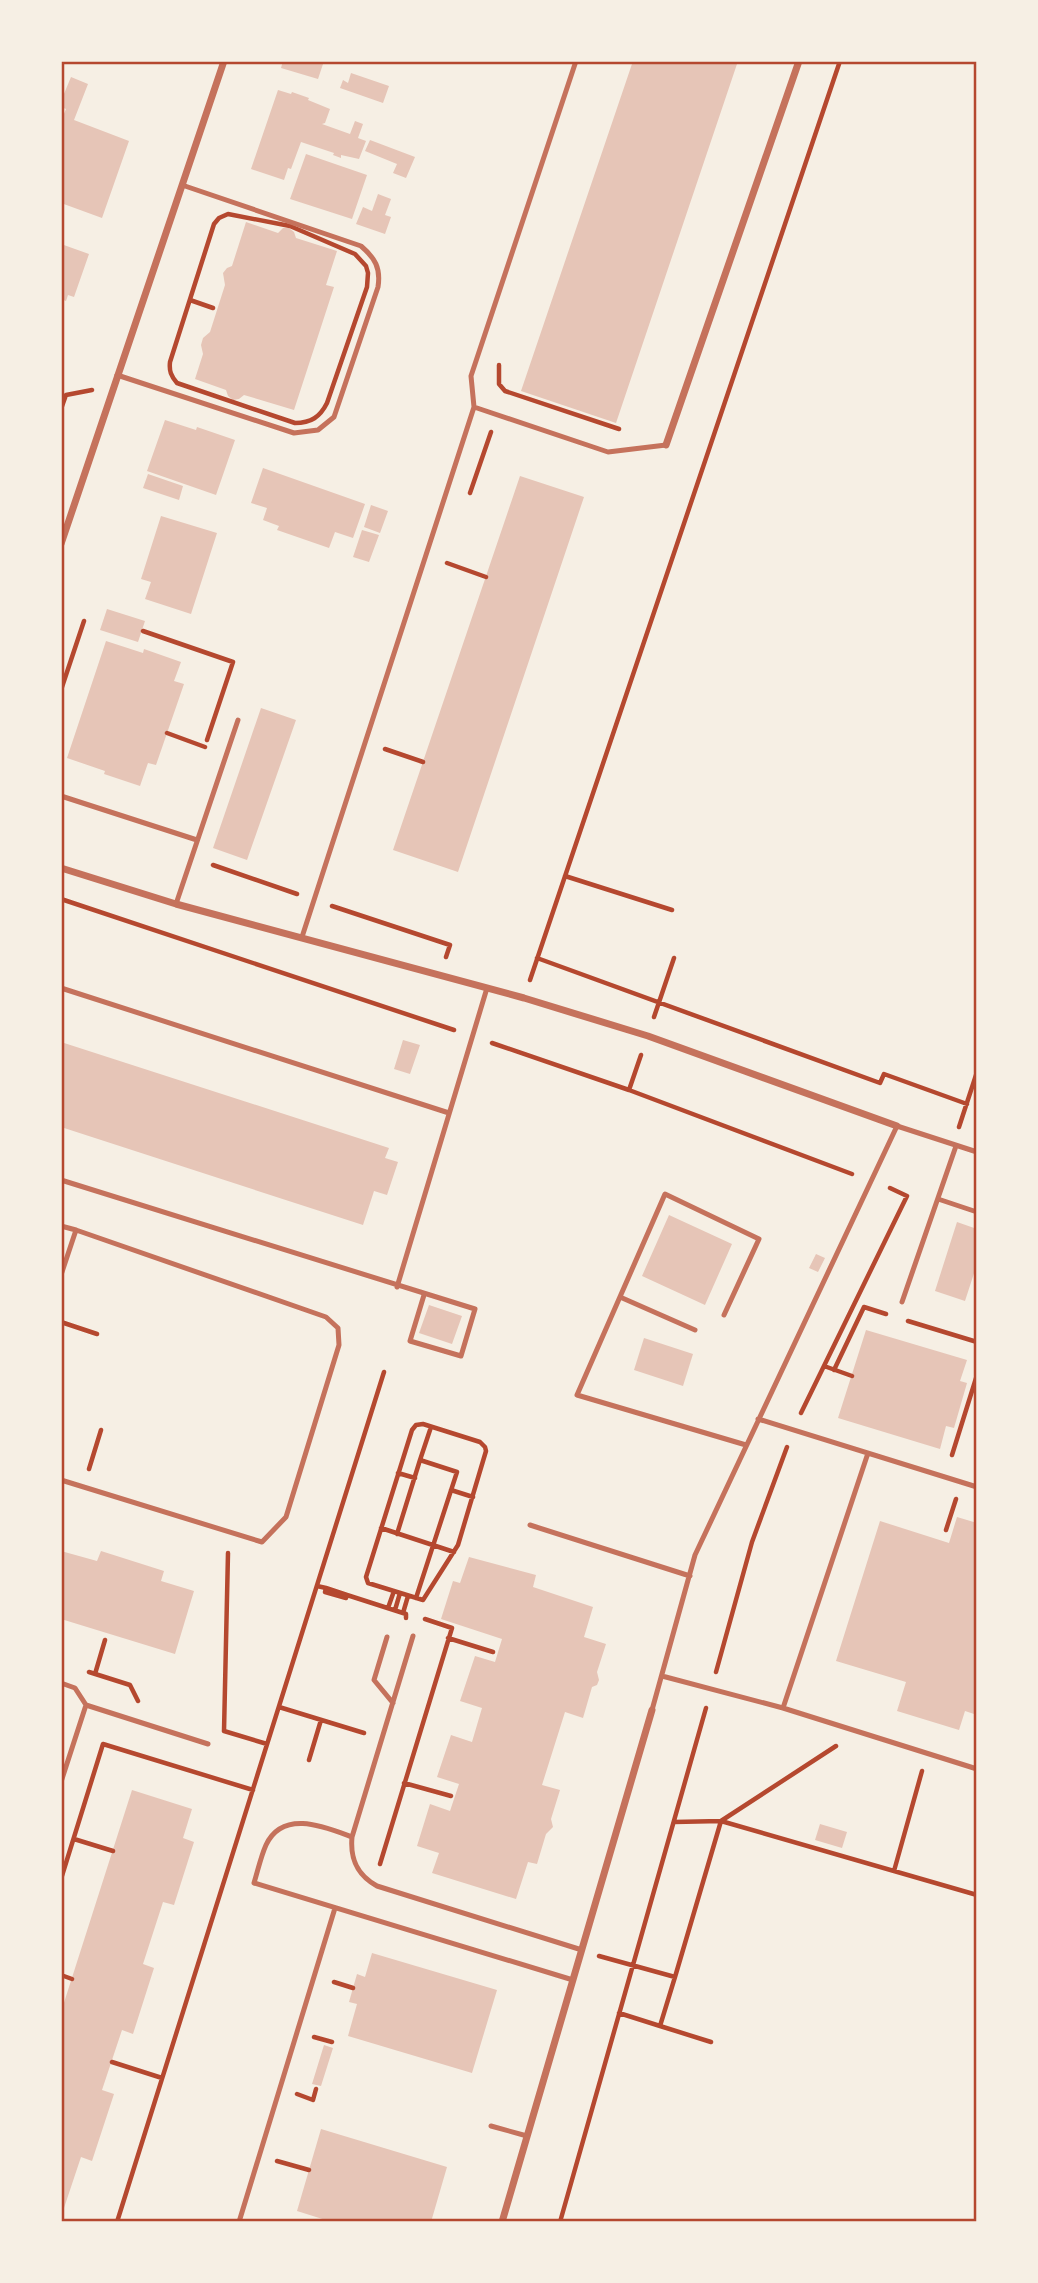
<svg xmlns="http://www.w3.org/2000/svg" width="1038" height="2283" font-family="'IBM Plex Serif',serif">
<rect width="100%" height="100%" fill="#f6efe4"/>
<path fill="#e6c5b7" d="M283,61H324L318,79L281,68Z
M633,61H738L616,423L521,391Z
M351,73L389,86L383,103L340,88L343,80L348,83Z
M71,77L88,84L74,120L129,141L102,218L61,203V116H63L66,109L61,107V101Z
M278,90L291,94L292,92L309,98L308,100L330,109L325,123L322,124L350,134L355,121L363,124L358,138L366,141L359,159L341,155V158L333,155L334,153L301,142L291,169L288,168L284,180L251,169Z
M370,140L415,157L406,178L393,173L397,164L365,151Z
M306,154L367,175L352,219L290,199Z
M378,194L391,199L385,215L391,217L385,234L356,224L363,207L372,211Z
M246,222L278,233L283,228H289L294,232L296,238L337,251L326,285L334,287L294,410L244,395L239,399L233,400L228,396L226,390L195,379L203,354L201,345L203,338L210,332L225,285L223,273L227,268L232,266Z
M61,244L89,254L74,297L68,295L66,301L61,299Z
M165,420L196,430L197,427L235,440L216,495L147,471Z
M263,468L365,504L353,538L335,532L329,548L277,530L279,526L263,520L267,508L251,503Z
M148,474L183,486L179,500L143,488Z
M520,476L584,497L458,872L393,850Z
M371,505L388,511L380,533L364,527Z
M161,516L217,533L191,614L145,599L151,582L141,579Z
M362,530L379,535L369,562L353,557Z
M107,609L145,621L138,642L100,630Z
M106,641L143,653L144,649L181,662L174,681L184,684L156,765L148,763L140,786L104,774L105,771L67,758Z
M261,708L296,720L247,860L213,848Z
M403,1040L420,1045L410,1074L394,1069Z
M61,1042L389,1148L385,1158L398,1162L387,1195L374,1191L363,1225L61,1127Z
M669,1215L732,1244L705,1305L642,1276Z
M957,1222L977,1229V1264L965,1301L935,1291Z
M816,1254L825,1258L818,1272L809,1268Z
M429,1305L462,1316L452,1344L419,1333Z
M866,1330L967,1360L960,1381L967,1383L954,1428L946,1426L940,1449L838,1418Z
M644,1338L693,1354L683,1386L634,1370Z
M957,1517L977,1523V1715L965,1711L959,1730L897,1711L906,1682L836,1661L880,1521L949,1543Z
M61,1551L97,1561L101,1551L164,1571L161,1581L194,1591L175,1654L61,1619Z
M469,1557L536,1575L533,1587L593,1607L584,1637L606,1644L597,1672L599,1680L597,1685L592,1687L583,1718L565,1712L542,1785L560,1790L551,1819L553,1827L546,1834L537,1864L528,1862L516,1899L432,1873L439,1853L417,1846L430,1804L450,1811L459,1784L437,1777L451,1735L472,1742L482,1708L460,1701L475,1656L495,1662L502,1639L441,1619L453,1581L460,1583Z
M132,1790L192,1809L183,1838L194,1842L174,1905L163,1902L143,1964L154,1968L133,2034L122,2030L102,2090L114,2094L92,2161L81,2157L61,2217V2012Z
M820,1824L847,1832L842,1848L815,1840Z
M372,1953L497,1990L472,2073L348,2036L357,2004L349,2002L357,1974L365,1977Z
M324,2045L333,2048L321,2086L312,2084Z
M321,2129L447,2167L431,2222H332L297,2211Z"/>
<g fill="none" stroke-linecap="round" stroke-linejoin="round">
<path stroke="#b5482f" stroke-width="4.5" d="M228,214L290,226L355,254L366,266L368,273L367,287L327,403C320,417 311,423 295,423L177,383C171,376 169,371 170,362L214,224L219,218Z
M190,300L213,308
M499,365V384L505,391L619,429
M61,409L66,395L92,390
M470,493L491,432
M447,563L486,577
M143,631L233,662L207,740
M61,690L84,621
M167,733L205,747
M385,749L423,762
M213,865L297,894
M565,876L672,910
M61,899L454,1030
M332,906L450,945L446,957
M537,958L880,1083L884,1074L967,1104
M530,980L840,61
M654,1017L674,958
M492,1043L629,1090L852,1174
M629,1090L641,1055
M959,1127L977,1072
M908,1321L977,1342
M61,1322L97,1334
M824,1366L852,1376
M834,1370L864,1307L886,1314
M801,1413L907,1196L890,1188
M423,1424L480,1442L485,1447L486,1451L458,1545L423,1600L368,1583L366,1577L412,1430L416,1425Z
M952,1455L977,1375
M89,1469L101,1430
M398,1473L415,1478
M451,1490L473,1497
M381,1528L454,1552
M946,1530L956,1499
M397,1534L420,1460
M317,1586L326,1588L325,1592L346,1598L347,1595L403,1613L406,1614V1618
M326,1588L347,1595
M416,1598L457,1472L420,1460L431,1427
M388,1608L394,1591
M395,1610L400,1593
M403,1613L408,1596
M448,1638L493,1652
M89,1672L130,1685L138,1701
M716,1672L752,1542L787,1447
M95,1674L105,1640
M279,1707L364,1733
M224,1731L267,1744
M224,1731L228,1553
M309,1760L321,1720
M404,1783L451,1796
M674,1822L721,1821L836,1746
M74,1839L113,1851
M380,1864L452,1628L425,1619
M894,1871L922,1771
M61,1879L103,1744L253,1790
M599,1956L675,1977L721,1821L977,1895
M61,1975L72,1979
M334,1982L353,1988
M619,2013L660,2026L675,1977
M660,2026L711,2042
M314,2037L332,2042
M112,2062L162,2078
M297,2094L313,2100L316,2089
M277,2161L309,2170
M117,2222L384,1372
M560,2222L706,1708"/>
<path stroke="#c5725c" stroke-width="5" d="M117,375L294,433L318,430L334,417L378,287C381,268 375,258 361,246L182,185
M474,407L608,452L666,445
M61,796L197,840
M176,904L238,720
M302,937L474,407L471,376L576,61
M61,988L449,1113
M61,1180L475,1309L461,1356L410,1341L424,1295
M938,1199L977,1212
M61,1226L76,1230L61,1275
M397,1287L487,988
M620,1297L695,1330
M902,1302L956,1146
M724,1315L759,1239L665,1194L577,1395L746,1445
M758,1419L977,1487
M61,1480L262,1542L286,1517L339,1345L338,1328L326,1317L76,1230
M530,1525L690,1576
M413,1636L352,1837C350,1859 357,1875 377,1886L582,1950
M387,1637L374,1680L393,1703
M662,1676L783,1708L977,1769
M61,1683L75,1688L86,1705L61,1782
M86,1705L208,1744
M783,1708L868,1453
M652,1710L695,1555L897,1126L977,1152
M352,1837C325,1827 283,1809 266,1845C261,1856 258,1870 254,1883L573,1980
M491,2126L527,2136
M239,2222L335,1908"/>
<path stroke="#c5725c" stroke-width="7" d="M666,445L799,61
M61,544L224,61
M61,868L176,904L524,998L648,1036L897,1126
M502,2222L652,1710"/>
</g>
<rect width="1038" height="2283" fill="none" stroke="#f6efe4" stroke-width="126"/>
<rect x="63" y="63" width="912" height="2157" fill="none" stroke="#b5482f" stroke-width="2.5"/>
</svg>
